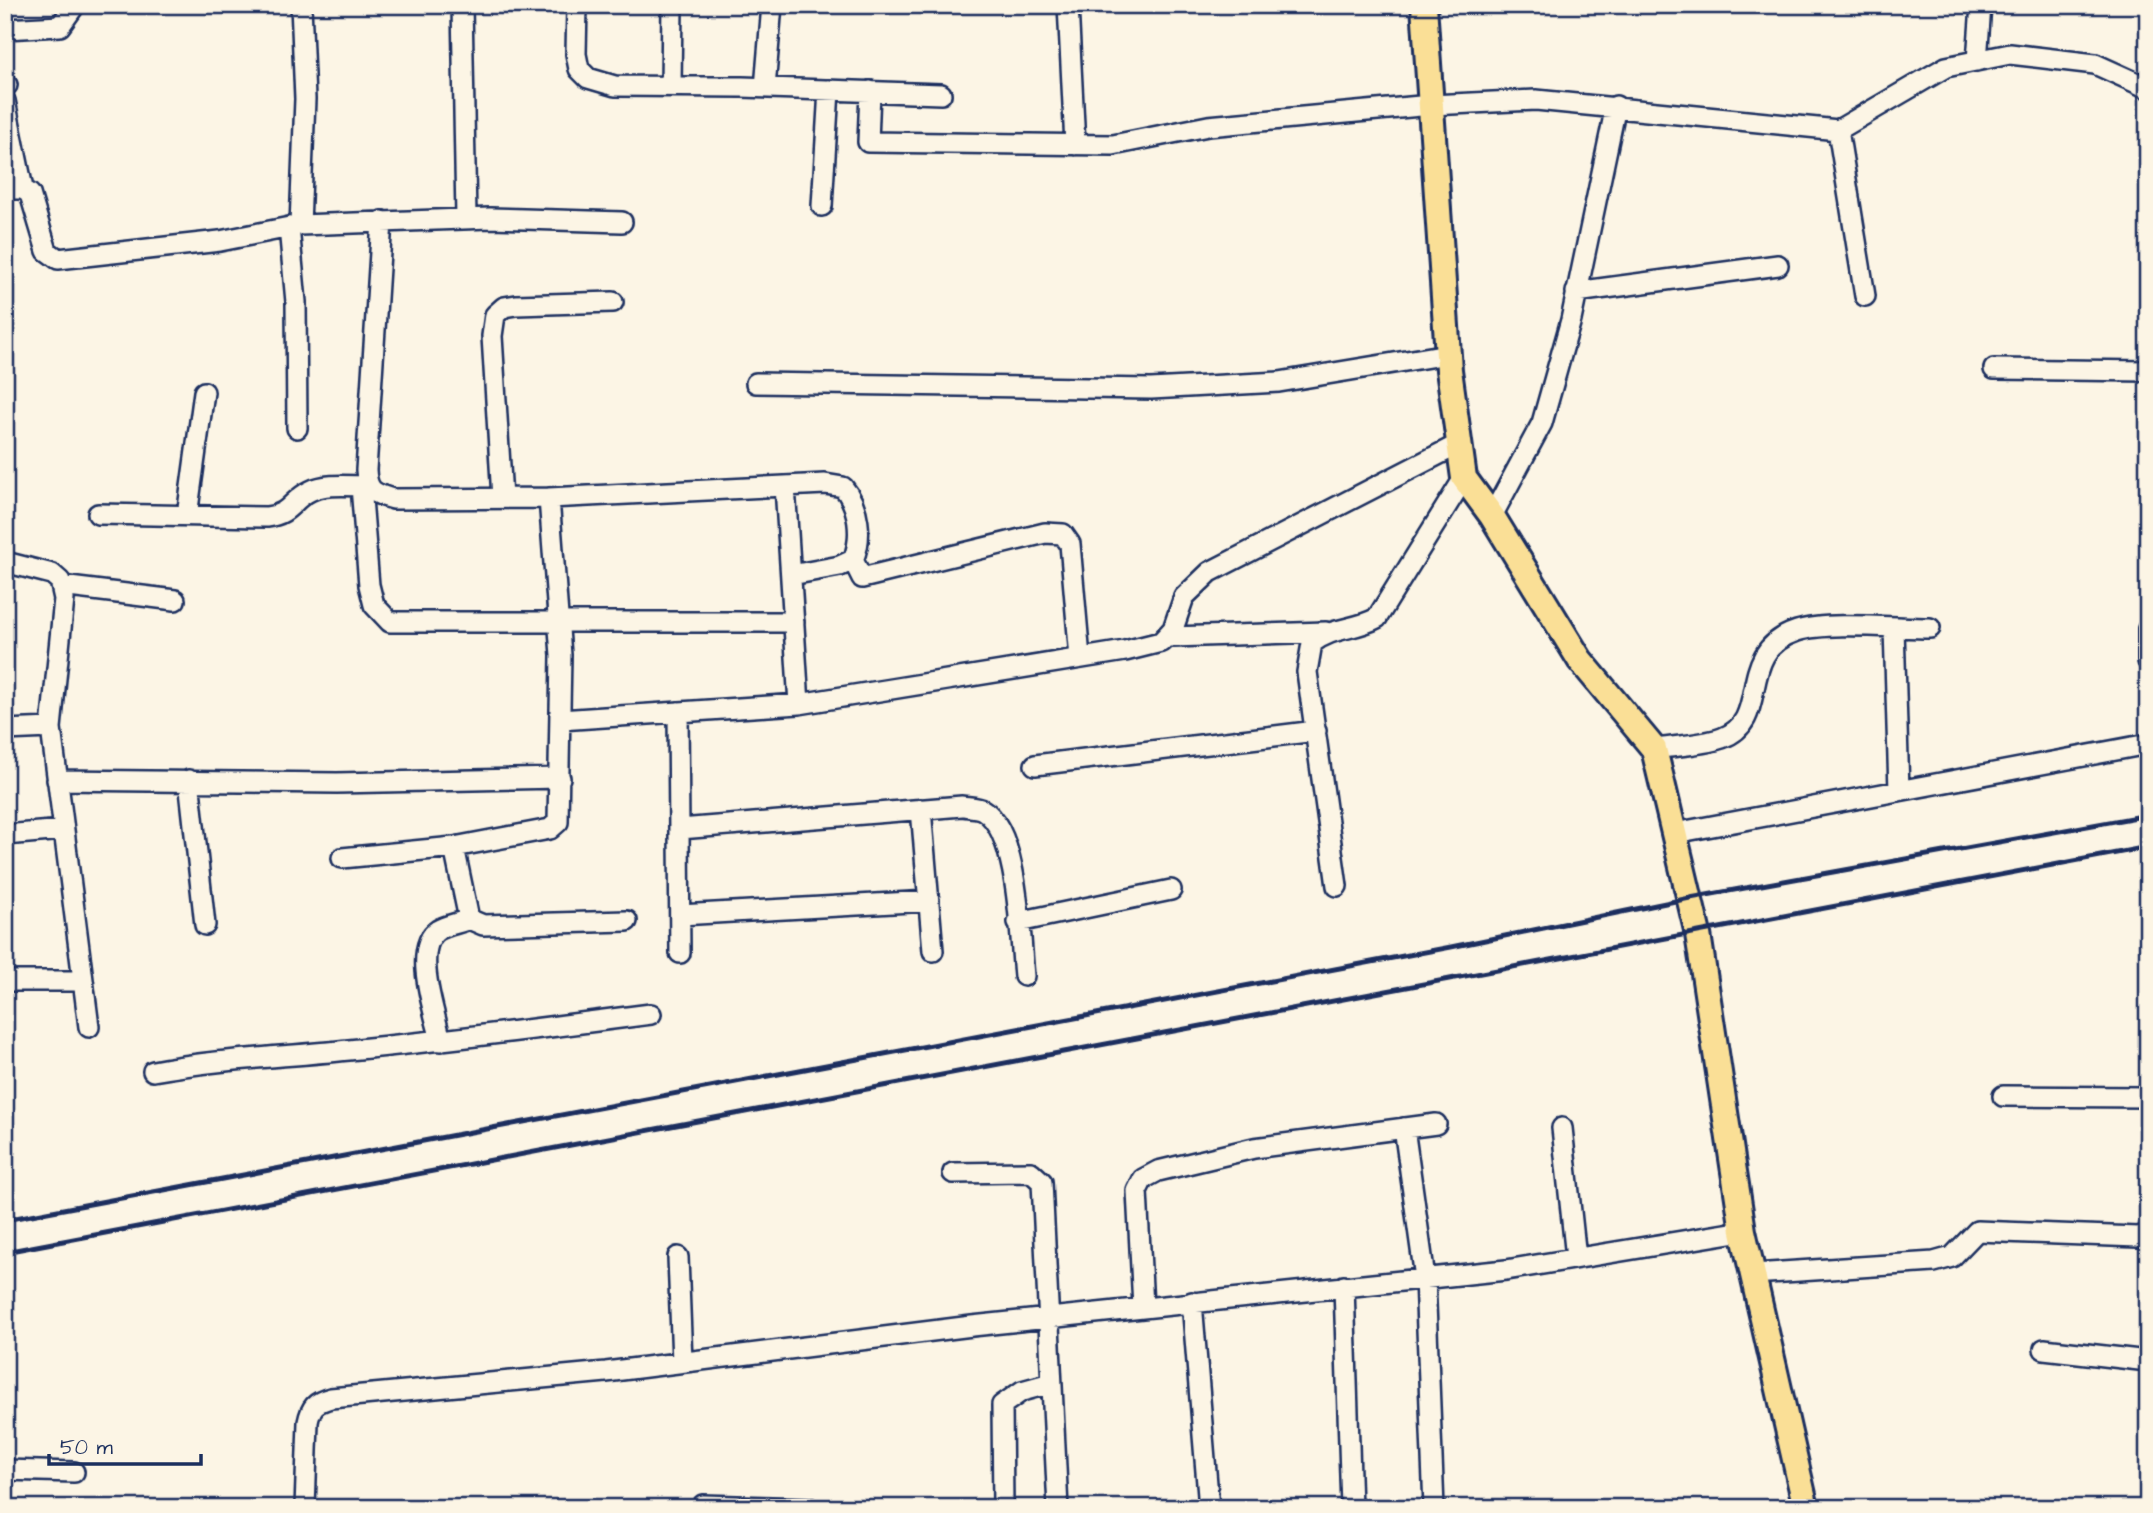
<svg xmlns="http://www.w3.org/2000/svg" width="2153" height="1513" font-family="'Architects Daughter',sans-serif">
<rect width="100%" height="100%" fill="#fcf5e5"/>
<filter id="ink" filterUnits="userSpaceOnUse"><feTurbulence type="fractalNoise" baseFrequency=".0143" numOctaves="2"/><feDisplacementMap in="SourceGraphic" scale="14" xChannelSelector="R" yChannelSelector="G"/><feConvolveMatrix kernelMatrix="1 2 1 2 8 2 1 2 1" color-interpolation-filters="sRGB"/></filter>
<g filter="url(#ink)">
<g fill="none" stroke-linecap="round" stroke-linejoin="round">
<g stroke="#1b2f5e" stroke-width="24">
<path id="minor" d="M462,5L466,218
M577,5L576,54L579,69L588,78L615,86L742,87L941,94
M1068,5L1075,145
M5,29L60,26L75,5
M1977,61L1981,5
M5,85H7
M671,86L672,5
M765,88L772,5
M870,91L868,142L1113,145L1208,126L1431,105L1536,100L1838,130L1946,67L2010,54L2095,64L2148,88
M5,101L23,189
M1838,130L1865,296
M5,189H23L30,194L47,251L58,259L220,241L300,225L490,218L622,222
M822,206L829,90
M382,221L366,470C367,491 373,493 393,499L549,498L825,484L843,487C859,506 863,537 853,560L840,566L791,575
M300,225L305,99L301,5
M289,227L296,302L297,428
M1576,292L1778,265
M1994,369L2148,371
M756,383L1151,389L1279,382L1448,354
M361,486L369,585L374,605L390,622H794
M785,486L799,704
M502,498L492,336L495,315L504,307L516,305L613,302
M98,514L267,517C291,514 291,500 310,491C326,483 349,486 367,486
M187,516L204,392
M1492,516L1542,423L1571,320L1616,106
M853,560L862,578L1045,533L1063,534L1070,544L1080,658
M5,562L52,574L60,581L64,599L51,728L89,1027
M61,586L175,600
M1894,628L1899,791
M2148,629V661
M1172,637L1326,632
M678,712L680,953
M560,720L799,704L1125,651L1161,642L1173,629L1184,597L1210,572L1459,444
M5,730L51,728
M1654,749C1676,746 1702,745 1722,738C1773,720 1733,652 1797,631C1827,621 1896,628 1930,628
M1035,765L1316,731
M57,780L337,783L560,778
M189,780L205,925
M921,809L933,951
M680,829L962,806C968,807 978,807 983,810C1019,831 1020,938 1024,976
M1675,833L2148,744
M5,835L63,830
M454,847L469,919L483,925L627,921
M342,858L454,847L550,829L558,822L561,655L549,498
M1337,886L1307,672L1312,643C1334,626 1353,631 1377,618L1464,478
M680,915L929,901
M1018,922L1171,890
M5,981H83
M441,1041C436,1016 411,948 438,930C446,925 460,923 469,919
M153,1071C218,1059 283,1057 349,1050C450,1040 551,1027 651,1014
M2003,1096L2148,1097
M1404,1128L1425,1278L1434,1508
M1562,1128L1576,1258
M953,1173L1031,1172L1042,1182L1058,1508
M678,1257L682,1362
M1753,1274L1934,1262L1952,1257L1977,1231L2138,1237L2148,1234
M1344,1286L1351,1508
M1192,1302L1209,1508
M1143,1307L1137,1191L1143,1179L1158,1171L1254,1148L1436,1124
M2044,1349L2148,1361
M5,1470L74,1472
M703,1505L809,1508
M305,1508L308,1422C311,1407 315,1402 331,1398L606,1372L972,1326L1506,1270L1743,1231
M1003,1508L1002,1405L1022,1391L1051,1383"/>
</g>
<g stroke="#1b2f5e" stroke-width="30">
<path id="major" d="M1424,5L1449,370L1464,478L1492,516L1580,660L1654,749L1698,934L1743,1231L1806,1508"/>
</g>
<use href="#minor" stroke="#fcf5e5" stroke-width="19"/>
<use href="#major" stroke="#fadf96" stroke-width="24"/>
<path stroke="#1b2f5e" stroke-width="5" d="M5,1220L1451,947L1690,898L2148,815
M5,1252L2148,847"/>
</g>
</g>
<rect width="2153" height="1513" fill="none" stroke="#fcf5e5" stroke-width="28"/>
<rect x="14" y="14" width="2125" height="1485" fill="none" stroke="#1b2f5e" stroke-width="2.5" filter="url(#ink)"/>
<path d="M49 1454v10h152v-10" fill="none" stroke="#1b2f5e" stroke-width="3.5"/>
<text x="60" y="1454" font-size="21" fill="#1b2f5e" stroke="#fcf5e5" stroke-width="5" paint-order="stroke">50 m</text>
</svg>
